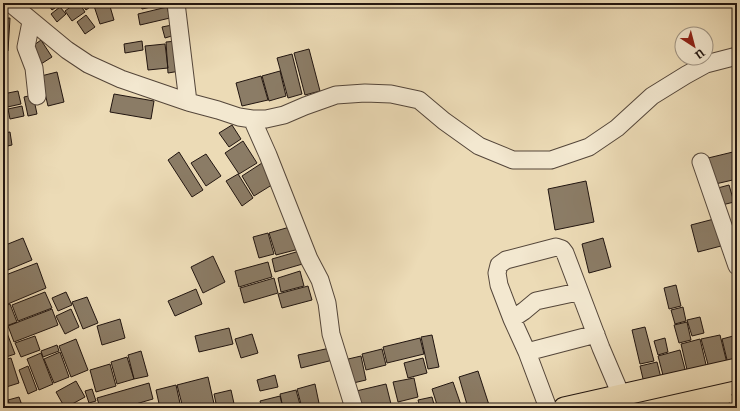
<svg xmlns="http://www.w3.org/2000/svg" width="740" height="411" font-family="'IM FELL French Canon',serif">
<rect width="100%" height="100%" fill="#ecdbb6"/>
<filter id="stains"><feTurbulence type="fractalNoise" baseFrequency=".005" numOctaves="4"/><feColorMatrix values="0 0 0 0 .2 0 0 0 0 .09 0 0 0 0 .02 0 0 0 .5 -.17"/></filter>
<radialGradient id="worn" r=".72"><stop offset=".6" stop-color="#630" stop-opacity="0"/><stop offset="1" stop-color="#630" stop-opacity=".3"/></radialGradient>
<path fill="#8b7c66" stroke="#211510" d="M47,3H62L52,10Z
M76,3H79L85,12L72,21L65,11Z
M81,3H92L93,5L86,10Z
M93,3H109L114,20L100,24Z
M140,3H159L160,5L142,9Z
M60,7L66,14L57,22L51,14Z
M167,7L170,18L140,25L138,14Z
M86,15L95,27L85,34L77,22Z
M3,18H10L8,51L3,50Z
M172,25L175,35L165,38L162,27Z
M41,40L52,57L41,64L30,48Z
M142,41L143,50L125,53L124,44Z
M177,41L180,71L168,73L166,42Z
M165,44L168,68L148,70L145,46Z
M309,49L320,91L305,95L294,53Z
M292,54L302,94L288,98L277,58Z
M280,71L286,96L269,101L262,76Z
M57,72L64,102L48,106L41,76Z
M261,76L268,100L242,106L236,83Z
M18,91L21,104L3,108V94Z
M114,94L154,101L151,119L110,112Z
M33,95L37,114L28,116L24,97Z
M22,106L24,116L10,119L8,109Z
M232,125L241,139L229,147L219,133Z
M10,132L12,145L3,147V133Z
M243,141L257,163L239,174L225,153Z
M737,151V179L711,185L704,159Z
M179,152L203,190L192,197L168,160Z
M206,154L221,176L206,186L191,163Z
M262,163L275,183L254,196L242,176Z
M238,174L253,198L242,206L226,181Z
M586,181L594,222L555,230L548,189Z
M729,185L734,202L718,206L714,189Z
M714,219L721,246L698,252L691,225Z
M293,226L299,249L276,255L269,233Z
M268,233L274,254L259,258L253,237Z
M23,238L32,260L3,272V246Z
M603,238L611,267L589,273L582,244Z
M303,250L306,263L275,272L272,259Z
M213,256L225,282L203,293L191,267Z
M268,262L272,277L239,287L235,271Z
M37,263L46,288L3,306V276Z
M300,271L304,286L281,292L278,278Z
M274,278L278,293L244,303L240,288Z
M676,285L681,306L669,309L664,288Z
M308,286L312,300L282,308L278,294Z
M196,289L202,304L175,316L168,301Z
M45,292L52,308L18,321L12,305Z
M66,292L72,305L58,311L52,298Z
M87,297L98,323L83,329L72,302Z
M10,304L17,322L6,326L3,319V307Z
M683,307L686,321L675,324L671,310Z
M52,309L58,325L14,342L8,326Z
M71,309L79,327L65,334L56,316Z
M700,317L704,333L692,336L687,320Z
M120,319L125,338L102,345L97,326Z
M687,322L691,340L679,343L674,325Z
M3,325H4L15,354L3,358Z
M645,327L654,361L640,364L632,330Z
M229,328L233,344L199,352L195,336Z
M252,334L258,353L241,358L235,339Z
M432,335L439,367L428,369L421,337Z
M720,335L727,363L709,368L701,339Z
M737,335V361L728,364L722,339Z
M35,336L40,350L21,357L15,343Z
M420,338L424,354L387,363L383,347Z
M665,338L668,352L658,355L654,341Z
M76,339L88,370L71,377L59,346Z
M700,339L707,369L688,374L681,344Z
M57,345L59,351L43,357L41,351Z
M330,348L333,360L301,368L298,355Z
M382,349L386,365L366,370L362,354Z
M680,350L686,373L664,379L658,356Z
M141,351L148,376L134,379L128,355Z
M60,352L69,377L54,383L44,359Z
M41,353L53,384L39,390L27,359Z
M361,356L366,380L349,384L344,360Z
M127,357L134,379L117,384L111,362Z
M11,358L19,383L3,388V360Z
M423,358L427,373L408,378L404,363Z
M657,362L661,378L644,383L640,366Z
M110,364L116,386L96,392L90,370Z
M28,366L37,390L28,394L19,370Z
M478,371L490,408H468L459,377Z
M275,375L278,387L260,391L257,380Z
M208,377L215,408H183L177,385Z
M414,378L418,397L398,402L393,382Z
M76,381L85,397L65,408L56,392Z
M453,382L462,408H438L432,389Z
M149,383L153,399L122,408H100L97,398Z
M315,384L320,408H302L297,389Z
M386,384L392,408H356L352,392Z
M176,385L181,408H160L156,390Z
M92,389L96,401L89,403L85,391Z
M231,390L235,408H217L214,394Z
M296,390L301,408H283L280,394Z
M737,393V408H735L732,394Z
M280,396L283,408H262L260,401Z
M19,397L23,408H11L8,400Z
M432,397L435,408H420L418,400Z
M417,403L419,408H399Z
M730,403L732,408H712Z"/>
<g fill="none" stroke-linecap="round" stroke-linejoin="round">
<g stroke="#54463a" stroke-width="19">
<path id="minor" d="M10,3L67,50L88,64L121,79L188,102L218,110L239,117L252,119H266L284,115L305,106L336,95L365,93L391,94L419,100L444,121L479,146L513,160H551L589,147L617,128L652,96L686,75L706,64L737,56
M176,3L188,102
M31,22L26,47L34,68L37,96
M252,119L268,155L309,259L320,280L327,303L331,334L354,408
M701,162L737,266
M512,319L524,311L536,301L573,293L580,295
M527,352L596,334
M548,408L527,352L512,319L499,285L497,273L499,265L506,260L556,247L562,249L565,253L601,348L621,395"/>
</g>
<g stroke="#211510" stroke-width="23">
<path id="major" d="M564,408L737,369"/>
</g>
<use href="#minor" stroke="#f3e8d0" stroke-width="17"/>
<use href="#major" stroke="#ecdbb6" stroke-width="21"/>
</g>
<rect width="740" height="411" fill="none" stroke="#ecdbb6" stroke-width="16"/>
<rect x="4" y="4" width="732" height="403" fill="none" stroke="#211510" stroke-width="2"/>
<rect x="8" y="8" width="724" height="395" fill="none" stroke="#211510"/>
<g transform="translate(694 46) rotate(144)"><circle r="19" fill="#f3e8d0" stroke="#9f9483"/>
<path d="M0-3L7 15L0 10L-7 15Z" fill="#8f2418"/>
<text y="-6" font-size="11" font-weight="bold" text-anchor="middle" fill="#211510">U</text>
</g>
<rect width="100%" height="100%" filter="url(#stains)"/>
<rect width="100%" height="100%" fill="url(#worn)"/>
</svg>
